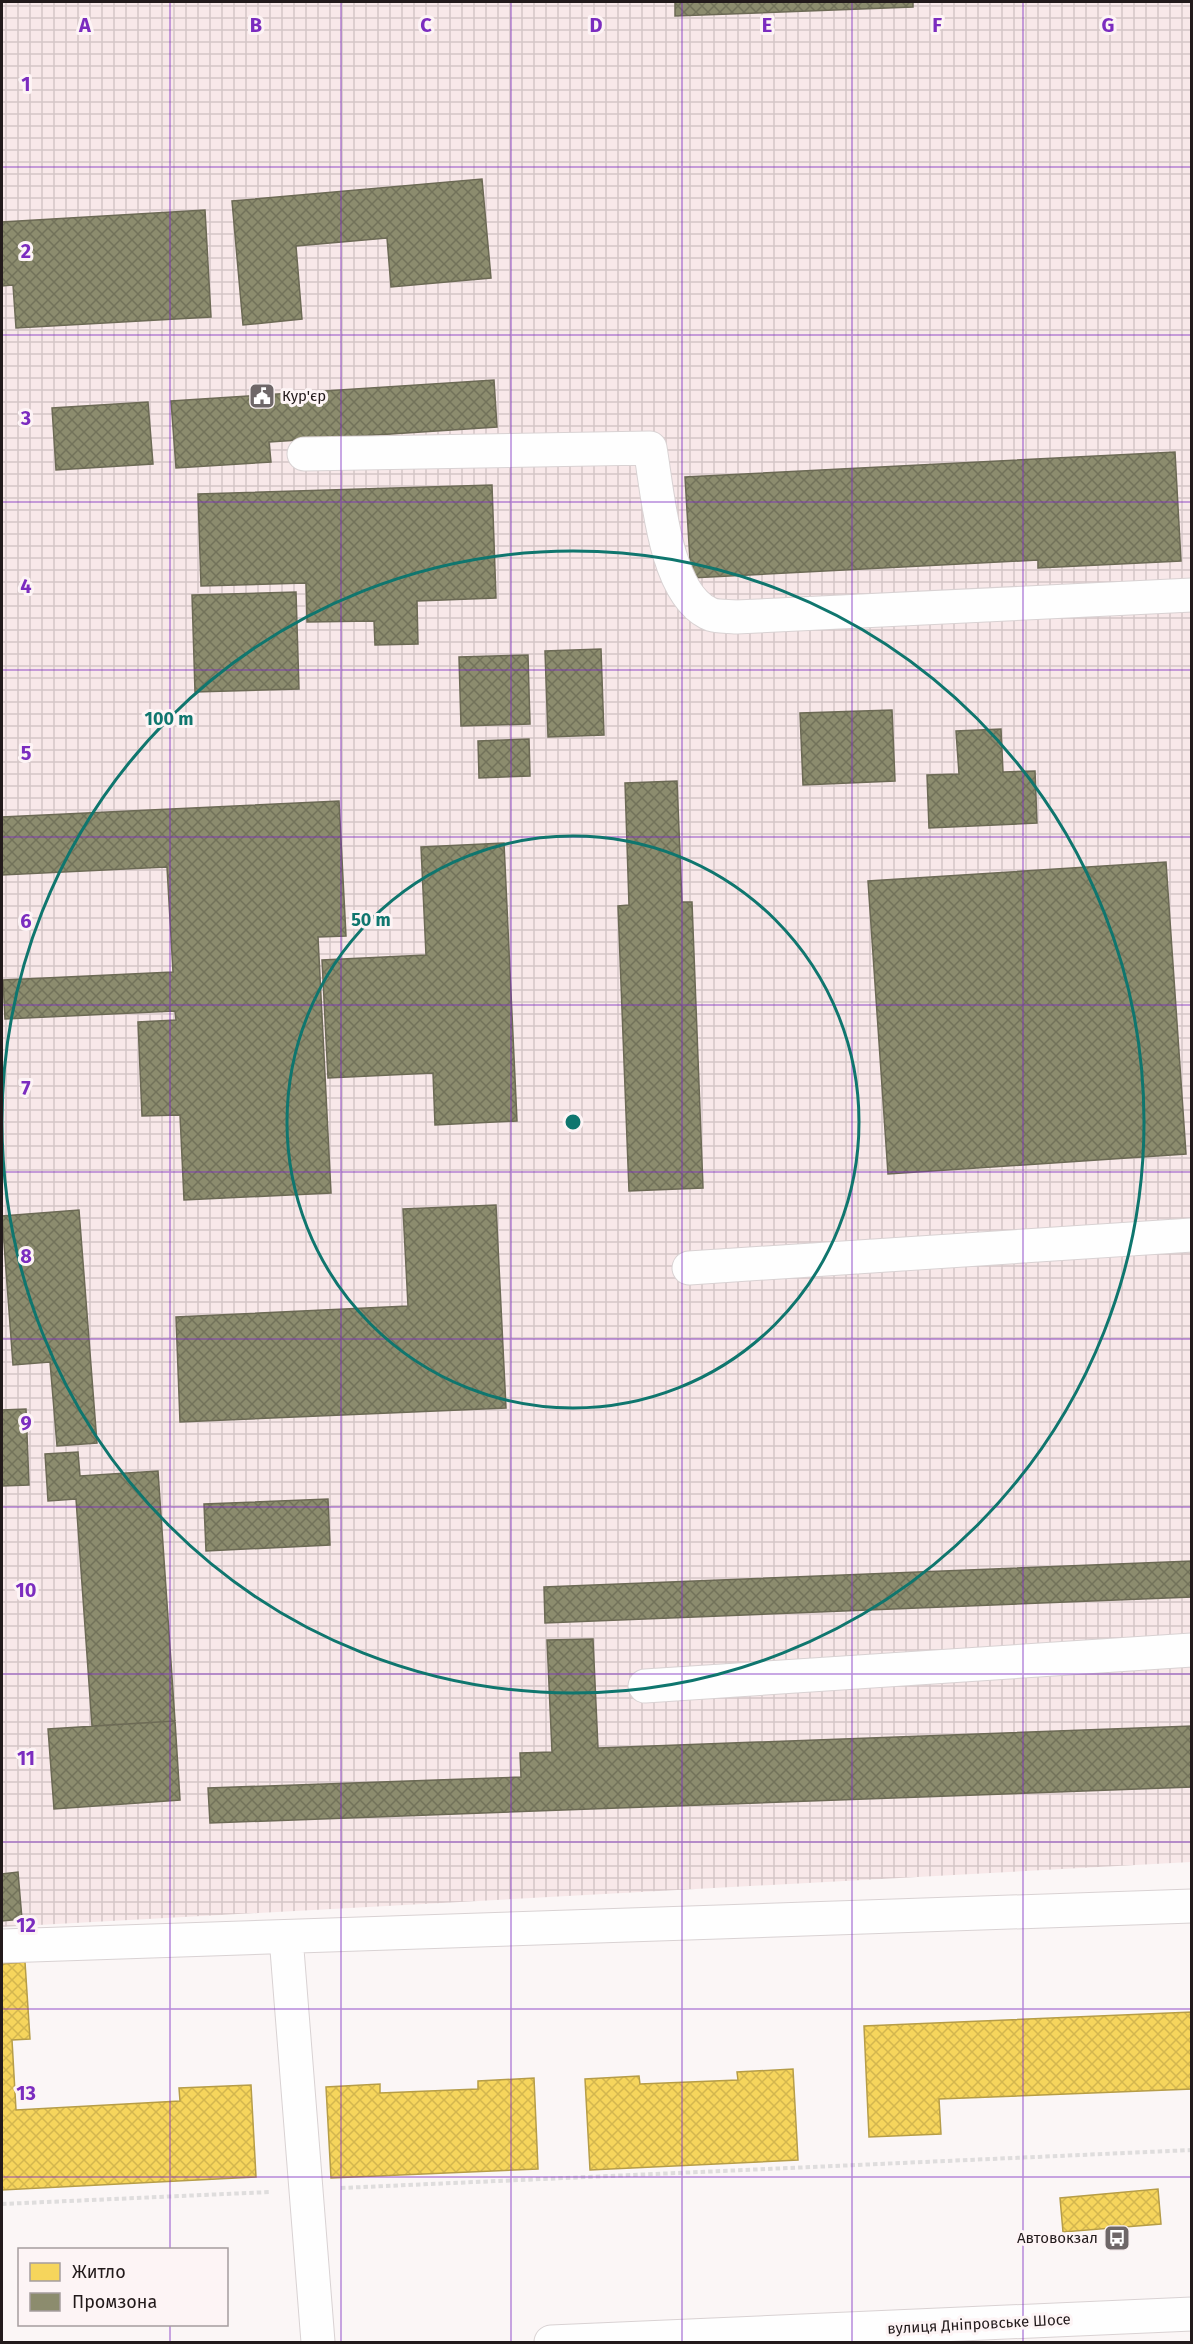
<svg xmlns="http://www.w3.org/2000/svg" width="1193" height="2344" font-family="'Fira Sans',sans-serif">
<defs>
<pattern id="industrial-grid" width="8" height="8" patternUnits="userSpaceOnUse" patternTransform="scale(1.5)"><rect width="8" height="8" fill="#f8e8e9"/><path d="M0 4h8M4 0v8" fill="none" stroke="#d4c6c7"/></pattern>
<pattern id="homes-cross-hatch" width="8" height="8" patternUnits="userSpaceOnUse" patternTransform="scale(1.5)"><rect width="8" height="8" fill="#f6d55c"/><path d="M0 0l8 8M0 8l8-8" fill="none" stroke="#d3b64f"/></pattern>
<pattern id="industry-cross-hatch" width="8" height="8" patternUnits="userSpaceOnUse" patternTransform="scale(1.5)"><rect width="8" height="8" fill="#8c8c6e"/><path d="M0 0l8 8M0 8l8-8" fill="none" stroke="#72725a"/></pattern>
</defs>
<rect width="100%" height="100%" fill="#fbf6f6"/>
<path fill="url(#industrial-grid)" d="M2,2H1191V1862L2,1927Z"/>
<path fill="url(#homes-cross-hatch)" stroke="#b69d48" stroke-width="1.5" d="M25,1962L30,2039L12,2040L16,2110L180,2101L179,2088L251,2085L256,2177L2,2190V1964Z
M1192,2012V2089L939,2099L941,2134L869,2137L864,2026Z
M793,2069L798,2160L590,2170L585,2079L639,2076L640,2084L738,2080L737,2072Z
M534,2078L538,2169L331,2178L326,2087L380,2084V2093L478,2089V2081Z
M1158,2189L1161,2224L1063,2232L1060,2198Z"/>
<path fill="url(#industry-cross-hatch)" stroke="#6c6a55" stroke-width="1.5" d="M675,2H913V7L675,16Z
M482,179L491,278L391,287L387,238L296,246L302,319L243,325L232,201Z
M205,210L211,317L16,328L13,285L2,286V222Z
M494,380L497,427L269,442L271,462L176,468L171,401Z
M148,402L153,464L56,470L52,408Z
M1175,452L1181,561L1038,568V560L691,578L685,477Z
M492,485L496,598L417,601L418,644L375,645L374,621L307,622L306,583L201,586L198,494Z
M296,592L299,689L195,692L192,595Z
M601,649L604,735L548,737L545,651Z
M528,655L530,724L461,726L459,657Z
M892,710L895,781L803,785L800,713Z
M1001,729L1003,772L1035,771L1037,823L929,828L927,775L959,774L956,731Z
M529,739L530,776L479,778L478,741Z
M677,781L682,902H692L703,1188L629,1191L618,906L629,905L625,783Z
M339,801L346,936L318,937L331,1193L184,1200L180,1115L142,1116L138,1022L176,1020L175,1011L5,1019L3,980L173,972L167,867L2,875V817Z
M504,843L517,1121L435,1125L433,1073L328,1078L322,960L426,955L421,847Z
M1166,862L1186,1154L888,1174L868,881Z
M496,1205L506,1408L180,1422L176,1317L408,1306L403,1209Z
M79,1210L97,1443L57,1446L50,1362L13,1365L2,1216Z
M26,1409L29,1485L2,1486V1410Z
M78,1452L80,1476L158,1471L175,1721L92,1726L76,1499L48,1501L45,1454Z
M328,1499L330,1545L206,1551L204,1504Z
M1192,1561V1597L545,1623L544,1587Z
M593,1639L598,1748L1192,1726V1787L210,1823L208,1788L521,1777L520,1753L552,1752L547,1640Z
M175,1721L180,1800L54,1809L48,1729Z
M18,1872L22,1919L2,1921V1874Z"/>
<g fill="none" stroke-linecap="round" stroke-linejoin="round">
<g stroke="#d9d2d3" stroke-width="35">
<path id="minor" d="M304,454L650,448C658,493 664,591 708,613C715,617 727,616 736,617L1192,595
M689,1268L1192,1235
M645,1686L1192,1650
M286,1937L318,2342
M2,1946L1192,1906"/>
</g>
<g stroke="#d9d2d3" stroke-width="35">
<path id="major" d="M551,2342L1192,2314"/>
</g>
<path stroke="#dfdddd" stroke-width="4" stroke-dasharray="4.5 3" stroke-linecap="butt" d="M341,2188L1192,2150
M2,2204L270,2192"/>
<use href="#minor" stroke="#fefefe" stroke-width="33"/>
<use href="#major" stroke="#fefefe" stroke-width="33"/>
</g>
<path fill="none" stroke="#7b2cbf" stroke-width="1.5" stroke-opacity="0.55" d="M170,2V2250M341,2V2342M511,2V2342M682,2V2342M852,2V2342M1023,2V2342M2,167H1192M2,335H1192M2,502H1192M2,670H1192M2,837H1192M2,1005H1192M2,1172H1192M2,1339H1192M2,1507H1192M2,1674H1192M2,1842H1192M2,2009H1192M2,2177H1192M170,2324V2342"/>
<g fill="none" stroke="#0f766e" stroke-width="3">
<circle cx="573" cy="1122" r="286"/>
<circle cx="573" cy="1122" r="571"/>
</g>
<defs>
<g id="civic-square" transform="scale(1.35)"><rect x="-9" y="-9" width="18" height="18" rx="4" fill="#6e6768" stroke="#fdf4f5"/><path d="M-.6-6.5H3V-4.5H.6V-3L4-1V1h2V6H-6V1h2V-1L-.6-3ZM-1.2 2.5V6h2.4V2.5Z" fill="#fff"/></g>
<g id="bus-square" transform="scale(1.35)"><rect x="-9" y="-9" width="18" height="18" rx="4" fill="#6e6768" stroke="#fdf4f5"/><path d="M-5-6H5V4H4V6H2V4H-2V6H-4V4H-5ZM-3.5-4V0h7V-4ZM-3.5 1.2v1.5H-2V1.2ZM2 1.2v1.5H3.5V1.2Z" fill="#fff"/></g>
</defs>
<g fill-rule="evenodd">
<use href="#civic-square" x="262" y="396"/>
<use href="#bus-square" x="1117" y="2238"/>
</g>
<g text-anchor="middle" dominant-baseline="central" stroke-width="6" stroke-linejoin="round" paint-order="stroke">
<g font-size="15" fill="#221a1b" stroke="#fdf4f5" text-anchor="start">
<text x="282" y="396">Кур'єр</text>
<text x="1098" y="2238" text-anchor="end">Автовокзал</text>
</g>
<g font-size="15" fill="#221a1b" stroke="#fdf4f5">
<text transform="translate(979 2324) rotate(-3)">вулиця Дніпровське Шосе</text>
</g>
</g>
<g font-size="20" text-anchor="middle" font-weight="bold" fill="#7b2cbf" stroke="#fdf4f5" stroke-width="6" stroke-linejoin="round" paint-order="stroke">
<text x="85" y="32">A</text>
<text x="256" y="32">B</text>
<text x="426" y="32">C</text>
<text x="596" y="32">D</text>
<text x="767" y="32">E</text>
<text x="937" y="32">F</text>
<text x="1108" y="32">G</text>
<text x="26" y="91">1</text>
<text x="26" y="258">2</text>
<text x="26" y="425">3</text>
<text x="26" y="593">4</text>
<text x="26" y="760">5</text>
<text x="26" y="928">6</text>
<text x="26" y="1095">7</text>
<text x="26" y="1263">8</text>
<text x="26" y="1430">9</text>
<text x="26" y="1597">10</text>
<text x="26" y="1765">11</text>
<text x="26" y="1932">12</text>
<text x="26" y="2100">13</text>
</g>
<circle cx="573" cy="1122" r="9" fill="#0f766e" stroke="#fdf4f5" stroke-width="3"/>
<g font-size="18" text-anchor="middle" font-weight="bold" fill="#0f766e" stroke="#fdf4f5" stroke-width="6" stroke-linejoin="round" paint-order="stroke">
<text x="169" y="725">100 m</text>
<text x="371" y="926">50 m</text>
</g>
<rect width="1193" height="2344" fill="none" stroke="#221a1b" stroke-width="6"/>
<rect x="18" y="2248" width="210" height="78" fill="#fdf4f5" stroke="#a59d9e" stroke-width="1.5"/>
<rect x="30" y="2263" width="30" height="18" fill="#f6d55c" stroke="#a59d9e" stroke-width="1.5"/>
<text x="72" y="2278" font-size="18" fill="#221a1b">Житло</text>
<rect x="30" y="2293" width="30" height="18" fill="#8c8c6e" stroke="#a59d9e" stroke-width="1.5"/>
<text x="72" y="2308" font-size="18" fill="#221a1b">Промзона</text>
</svg>
